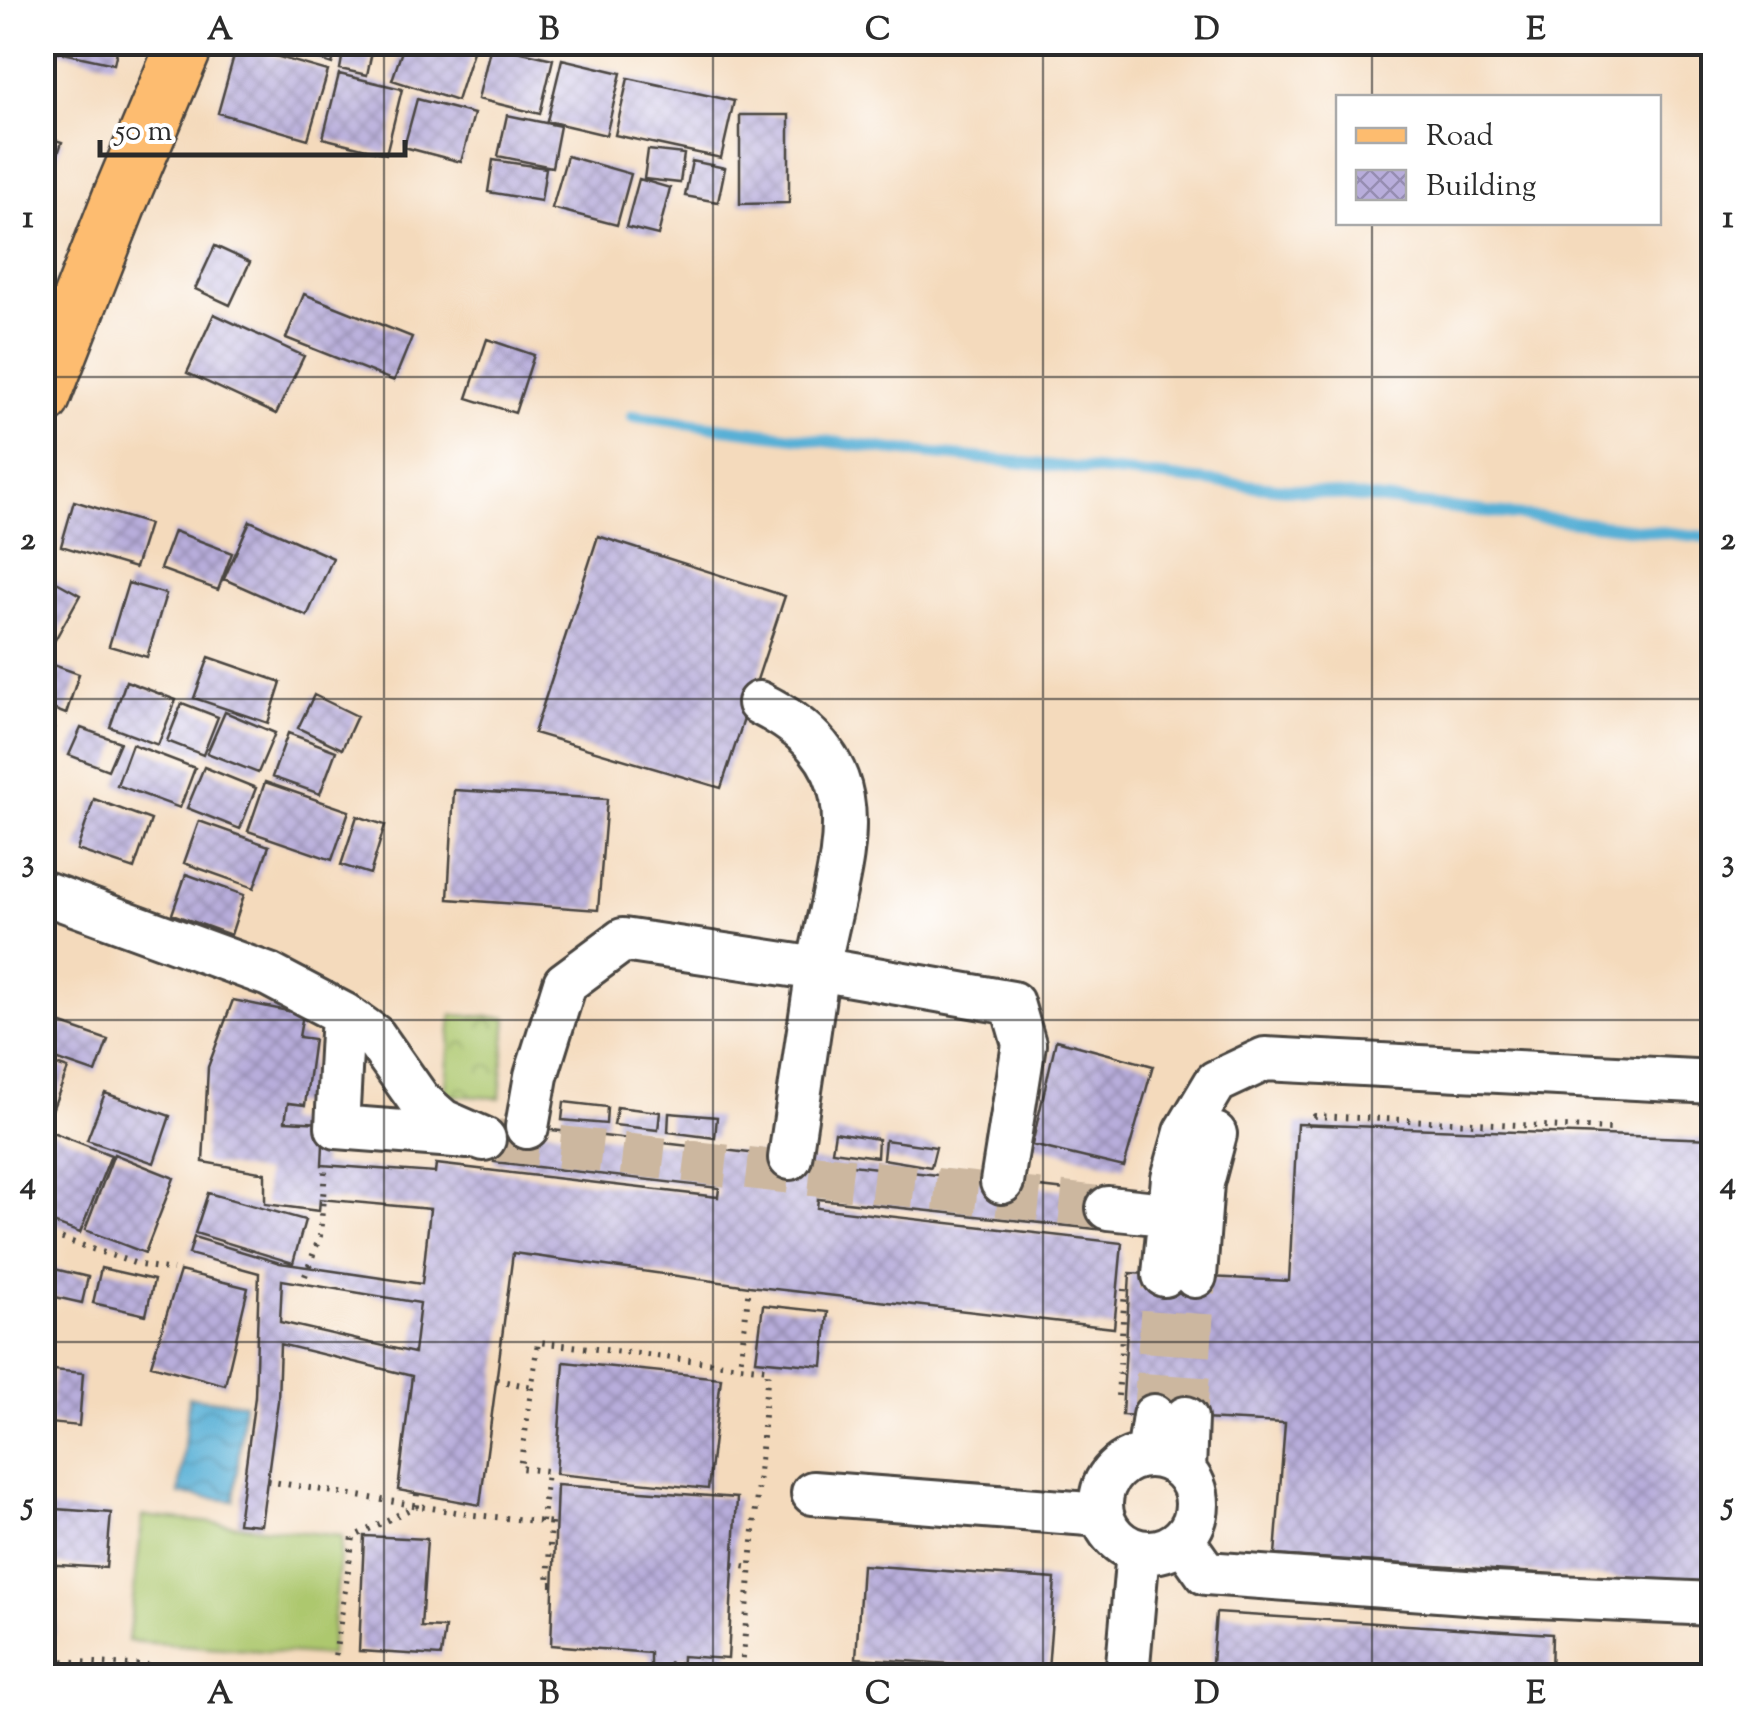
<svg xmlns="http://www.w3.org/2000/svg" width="1756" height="1719" font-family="'Sorts Mill Goudy',serif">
<defs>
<pattern id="park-crowns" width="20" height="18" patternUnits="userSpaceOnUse" patternTransform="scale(2.5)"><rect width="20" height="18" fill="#adc86e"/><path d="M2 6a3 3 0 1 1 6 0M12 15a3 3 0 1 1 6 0" fill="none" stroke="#8da35b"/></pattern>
<pattern id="water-waves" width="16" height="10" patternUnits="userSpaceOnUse" patternTransform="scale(2.5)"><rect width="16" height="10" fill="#59b0d6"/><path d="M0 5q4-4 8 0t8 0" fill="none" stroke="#4a8fae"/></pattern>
<pattern id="building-cross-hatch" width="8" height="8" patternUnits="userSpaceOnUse" patternTransform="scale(2.5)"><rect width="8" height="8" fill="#b8addb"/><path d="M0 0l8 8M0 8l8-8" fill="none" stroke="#968db2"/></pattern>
</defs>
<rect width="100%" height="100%" fill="#fff"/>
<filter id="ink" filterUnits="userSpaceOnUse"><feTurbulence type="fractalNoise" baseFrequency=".01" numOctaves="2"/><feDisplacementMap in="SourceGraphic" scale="20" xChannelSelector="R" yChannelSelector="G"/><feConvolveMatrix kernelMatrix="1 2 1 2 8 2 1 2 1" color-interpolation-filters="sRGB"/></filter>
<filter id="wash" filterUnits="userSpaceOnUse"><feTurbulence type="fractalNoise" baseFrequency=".0048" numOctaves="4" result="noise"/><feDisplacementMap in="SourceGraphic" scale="40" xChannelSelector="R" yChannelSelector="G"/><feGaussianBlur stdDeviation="2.25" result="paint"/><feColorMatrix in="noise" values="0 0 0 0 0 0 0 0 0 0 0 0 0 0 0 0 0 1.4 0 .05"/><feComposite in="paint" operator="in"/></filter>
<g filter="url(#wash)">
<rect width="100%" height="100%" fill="#f4dabc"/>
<path fill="#adc86e" stroke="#6c7a4c" stroke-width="2.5" d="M143,1516L342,1536L330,1656L128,1641Z"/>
<path fill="url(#park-crowns)" stroke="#6c7a4c" stroke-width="2.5" d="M452,1015L507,1018L500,1098L445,1095Z"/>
<path fill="url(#water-waves)" stroke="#426e80" stroke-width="2.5" d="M189,1397L244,1403L234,1501L179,1494Z"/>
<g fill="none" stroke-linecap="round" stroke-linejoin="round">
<path stroke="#59b0d6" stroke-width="12" d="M632,416L894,450L1296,490L1714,538"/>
</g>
<g id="blocks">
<path fill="url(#building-cross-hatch)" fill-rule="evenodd" d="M46,42H119L114,64L45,49Z
M267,42H339L332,64Z
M345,42L373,47L367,75L340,69Z
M405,42H476L457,101L392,80Z
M237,45L328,71L308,139L218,113Z
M491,45L553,59L540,114L478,99Z
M562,59L621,73L606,135L547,121Z
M339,74L402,89L386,154L323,138Z
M628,78L734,101L721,158L615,135Z
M417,99L474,114L461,162L404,147Z
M507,115L560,126L552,167L498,156Z
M740,115H789V203L740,204Z
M42,136L62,142L48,183L42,182Z
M648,150L684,154L680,183L644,179Z
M567,156L631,174L617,225L552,208Z
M493,160L546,168L541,201L488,192Z
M692,161L725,168L718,202L685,196Z
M639,179L670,188L658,235L626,227Z
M215,246L250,262L230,305L195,289Z
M42,255L52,258L43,284H42Z
M42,287L61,293L42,345Z
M304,294L412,337L394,381L286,338Z
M214,314L304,356L276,414L187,373Z
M487,339L534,355L515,413L467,398Z
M74,501L149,524L135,568L61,546Z
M250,521L333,558L307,616L224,579Z
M174,531L232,553L218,590L160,569Z
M598,536L785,596L721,788L534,733Z
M42,574L80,595L51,647L42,642Z
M128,583L166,594L147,657L109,646Z
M209,657L281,682L268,723L194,698Z
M42,661L79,674L66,714L42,705Z
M126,681L176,700L158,745L110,727Z
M314,695L357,716L342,749L298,728Z
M182,703L218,717L203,755L167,741Z
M225,712L275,733L258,773L207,753Z
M42,722L54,728L42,750Z
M81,728L120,742L108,770L69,755Z
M288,733L336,751L320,794L272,777Z
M132,744L195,768L180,808L117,785Z
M204,767L256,788L240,829L187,808Z
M265,782L349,811L332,860L248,831Z
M454,790L607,799L598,910L448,899Z
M94,799L151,820L134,869L77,850Z
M357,816L385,825L370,874L341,865Z
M199,821L269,846L254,888L184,863Z
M186,874L244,895L231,935L172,914Z
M233,1000L303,1014L299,1037L314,1039L305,1105L288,1103L285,1121L324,1123L322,1165L435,1173L436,1164L718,1197L719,1188L494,1162L500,1124L1109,1195L1106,1230L818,1199L817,1208L1122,1243L1114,1328L749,1286L513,1253L480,1505L398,1490L412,1376L280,1344L278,1401L261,1525L238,1523L255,1397L259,1273L189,1254L194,1237L280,1263L422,1284L430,1209L320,1199L319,1211L265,1204V1173L203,1162L208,1067ZM282,1280L420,1303L414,1353L280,1322Z
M56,1022L108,1040L96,1073L44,1055Z
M1056,1040L1153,1066L1124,1167L1032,1145Z
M42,1060L68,1069L49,1118L42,1116Z
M105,1093L170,1116L154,1163L87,1140Z
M564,1102L607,1107L606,1124L562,1120Z
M617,1107L660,1112L658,1130L614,1125Z
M669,1113L717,1117L715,1138L668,1132Z
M1297,1124L1714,1139V1585L1275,1555L1285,1423L1122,1415L1130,1273L1289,1281Z
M42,1128L111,1155L80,1233L42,1219Z
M835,1132L878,1139L877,1157L832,1151Z
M885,1140L936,1147L931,1167L883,1159Z
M114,1154L174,1178L145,1253L85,1230Z
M208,1193L305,1220L293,1263L195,1233Z
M42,1266L88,1277L82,1303L42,1294Z
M101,1268L154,1280L146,1315L93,1303Z
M180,1271L248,1288L225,1385L151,1365Z
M763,1305L828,1312L823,1366L756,1360Z
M564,1362L721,1378L708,1489L556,1474Z
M42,1369H49L45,1415H42Z
M54,1370L83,1373L79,1426L49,1423Z
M557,1485L737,1498L728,1659L682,1656L681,1676H650V1653L551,1645Z
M42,1508L111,1513L106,1568L42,1564Z
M364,1536L427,1539L421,1627L445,1628L441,1656L359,1651Z
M862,1565L1055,1579L1048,1670L856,1658Z
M42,1597H56L55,1635L42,1634Z
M1216,1613L1552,1634L1551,1676H1211Z"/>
</g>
</g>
<g filter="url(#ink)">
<use href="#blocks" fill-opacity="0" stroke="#494541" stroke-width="2.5"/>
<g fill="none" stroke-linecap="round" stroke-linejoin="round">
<path stroke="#ccb79f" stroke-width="42" stroke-dasharray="42 21" stroke-linecap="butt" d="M497,1140L1108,1208
M1154,1416L1164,1275
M1186,1418L1195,1276"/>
<g stroke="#494541" stroke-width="48">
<path id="minor" d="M42,892L269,975L343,1014L374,1036L419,1100L443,1121L484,1139
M343,1014L337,1127L468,1137
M527,1127L536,1076L565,983L623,940L818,969C839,858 886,766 759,703
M790,1158L818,969L1012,1003L1024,1044L1002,1182
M1108,1208L1194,1217
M1164,1275L1173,1178L1186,1132L1216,1082L1265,1059L1714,1082
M1195,1276L1202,1183L1215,1134
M1148,1456L1154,1416
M1101 1504a48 48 0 1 1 96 0a48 48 0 1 1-96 0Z
M1184,1471L1186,1418
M813,1493L1102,1515
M1182,1539L1206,1573L1493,1594L1714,1604
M1127,1676L1138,1551"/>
</g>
<g stroke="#494541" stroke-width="60">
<path id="major" d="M42,398L120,199L186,42"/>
</g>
<path stroke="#494541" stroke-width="6" stroke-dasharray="2.5 8" stroke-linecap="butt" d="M1307,1125L1315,1116L1610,1129
M42,1232L140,1265L173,1270
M305,1276L320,1236L325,1171
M496,1380L532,1387
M1118,1396L1125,1289
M267,1481L474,1515L556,1523
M542,1522L547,1471L520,1468L538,1342L740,1366
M551,1523L548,1584H554
M733,1565L749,1567
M42,1660L328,1676
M668,1664L742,1668L768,1369L740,1366L749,1286
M332,1676L353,1537L416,1506L417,1494"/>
<use href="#minor" stroke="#fff" stroke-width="42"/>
<use href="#major" stroke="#fdbc6f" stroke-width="55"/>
<path stroke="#494541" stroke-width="6" stroke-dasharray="2.5 8" stroke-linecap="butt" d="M667,1666L694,1668V1663"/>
</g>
</g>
<path fill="none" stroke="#2b2b2b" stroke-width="2.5" stroke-opacity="0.55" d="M384,42V1676M713,42V1676M1043,42V1676M1372,42V98M1372,222V1676M42,377H1714M42,699H1714M42,1020H1714M42,1342H1714"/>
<rect width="1756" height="1719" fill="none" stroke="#fff" stroke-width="110"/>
<rect x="1336" y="95" width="325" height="130" fill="#ffffff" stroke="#aaaaaa" stroke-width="2.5"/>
<rect x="1356" y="128" width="50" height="15" fill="#fdbc6f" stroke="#aaaaaa" stroke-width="2.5"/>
<text x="1426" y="145" font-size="30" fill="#2b2b2b">Road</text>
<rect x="1356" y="170" width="50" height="30" fill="url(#building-cross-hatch)" stroke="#aaaaaa" stroke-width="2.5"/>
<text x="1426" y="195" font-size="30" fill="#2b2b2b">Building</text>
<path d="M100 140v15h305v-15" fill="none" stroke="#2b2b2b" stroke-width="5"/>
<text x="115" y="140" font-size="30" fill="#2b2b2b" stroke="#ffffff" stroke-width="8" paint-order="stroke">50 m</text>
<rect x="55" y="55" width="1646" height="1609" fill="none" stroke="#2b2b2b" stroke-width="4"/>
<g font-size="32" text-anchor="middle" font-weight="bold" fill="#2b2b2b">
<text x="220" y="39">A</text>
<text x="549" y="39">B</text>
<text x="878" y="39">C</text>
<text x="1207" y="39">D</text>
<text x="1536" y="39">E</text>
<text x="28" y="227">1</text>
<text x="1728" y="227">1</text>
<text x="28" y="549">2</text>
<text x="1728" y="549">2</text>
<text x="28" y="871">3</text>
<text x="1728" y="871">3</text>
<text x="28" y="1193">4</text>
<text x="1728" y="1193">4</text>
<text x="28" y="1514">5</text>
<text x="1728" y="1514">5</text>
<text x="220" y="1703">A</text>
<text x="549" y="1703">B</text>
<text x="878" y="1703">C</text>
<text x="1207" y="1703">D</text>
<text x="1536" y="1703">E</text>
</g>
</svg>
